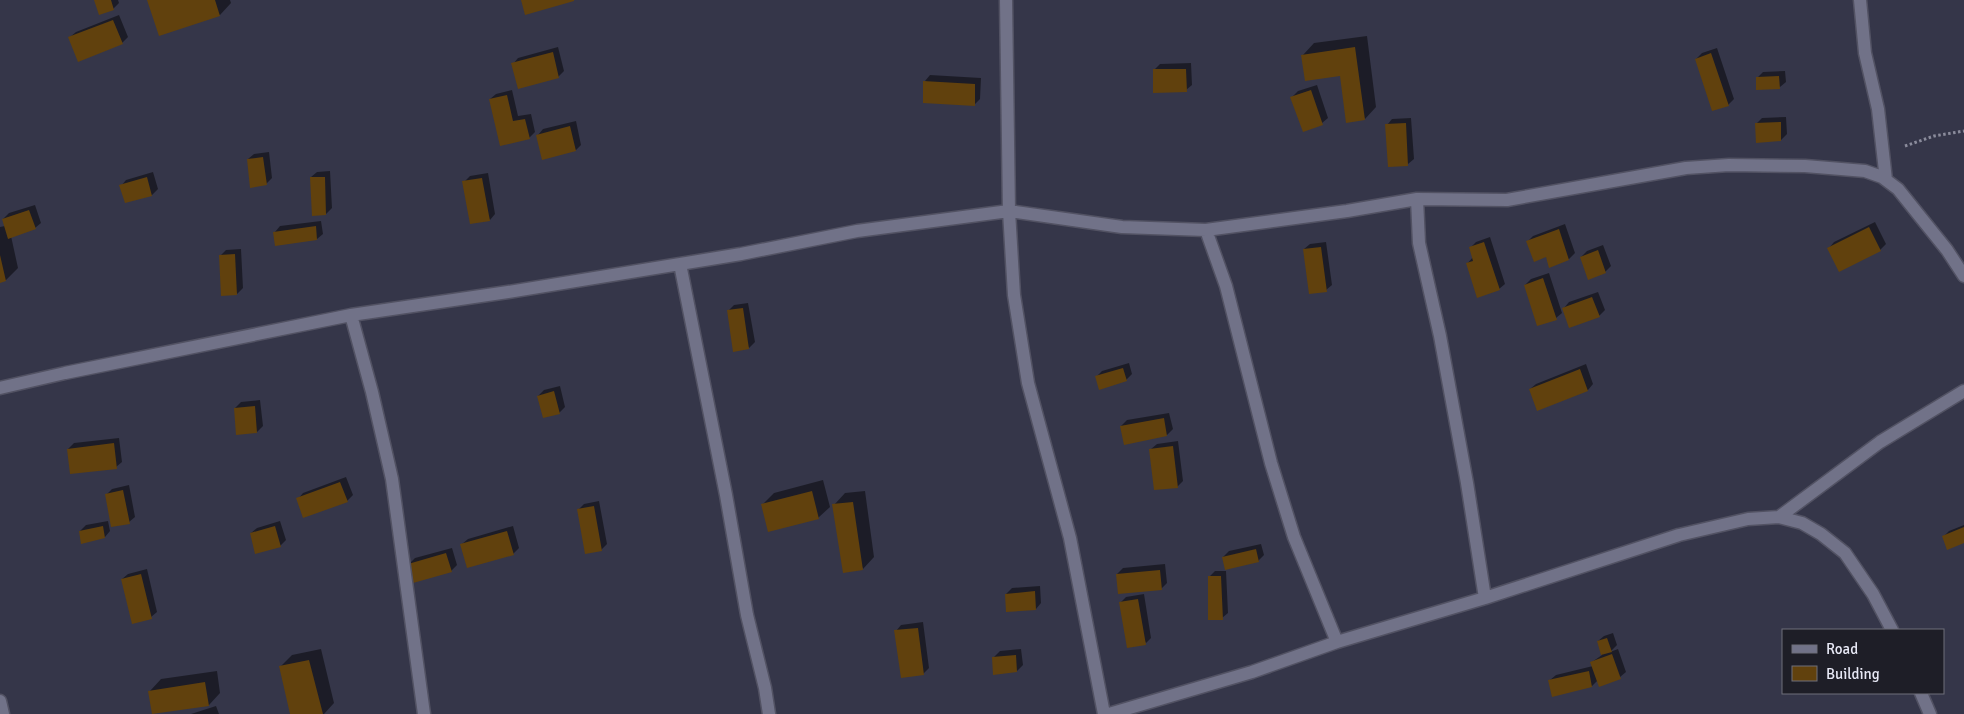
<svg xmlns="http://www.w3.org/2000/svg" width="1964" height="714" font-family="Signika,sans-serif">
<rect width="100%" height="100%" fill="#353649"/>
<path fill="#0007" d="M95,0H118L119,3L113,9Z
M148,0H230L231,3L220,15Z
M119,15L128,37L122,43L70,37L76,32Z
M1367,36L1376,107L1365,119L1341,75L1303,55L1314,43Z
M558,47L564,71L558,77L513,64L518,58Z
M1717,48L1734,99L1728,105L1696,59L1702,53Z
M1191,63L1192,85L1186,90L1154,70L1160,64Z
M1785,71L1786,82L1780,87L1757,78L1763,72Z
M930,75L981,78L980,99L974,105L925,81Z
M1317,85L1328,118L1322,123L1292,97L1298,91Z
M512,90L518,116L531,114L535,132L529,138L490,99L496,94Z
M1786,117L1787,134L1781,140L1756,124L1762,118Z
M1411,118L1414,159L1408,164L1387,125L1392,119Z
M576,121L581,145L576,150L538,135L543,129Z
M269,152L272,178L266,184L248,159L254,154Z
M330,171L332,208L326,214L311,177L317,172Z
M153,172L158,189L152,195L126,202L121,186L126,180Z
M488,173L495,214L490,220L464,182L470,176Z
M35,205L41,223L35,228L11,236L18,268L6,280L0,281V227L5,226L3,219L9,213Z
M321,221L323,234L317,239L275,232L280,226Z
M1875,222L1886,244L1880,250L1829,248L1834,242Z
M1565,224L1575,253L1569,259L1550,266L1546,256L1527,242L1533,236Z
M1490,237L1505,284L1499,289L1467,264L1473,257L1470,248L1476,242Z
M1326,242L1332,285L1326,290L1304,249L1310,244Z
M1603,245L1611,266L1605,272L1581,257L1587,251Z
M241,249L243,288L237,294L220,256L226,250Z
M1549,273L1562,313L1556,318L1525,285L1531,279Z
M1598,292L1605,310L1599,316L1564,308L1569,302Z
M748,303L755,342L749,348L728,311L734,305Z
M1129,363L1132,374L1126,380L1096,377L1102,371Z
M1586,364L1593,384L1588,390L1530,389L1536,384Z
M560,386L565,407L559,413L538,396L544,390Z
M260,400L263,426L257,432L235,408L241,402Z
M1169,413L1173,429L1167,435L1121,426L1127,420Z
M119,438L122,462L116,467L68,449L74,443Z
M1178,441L1183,481L1177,487L1151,449L1157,444Z
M346,477L353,495L347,501L298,499L303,493Z
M823,480L830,507L818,518L762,505L774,493Z
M129,485L135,517L129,522L106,495L112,489Z
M865,491L874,557L863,569L834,505L845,493Z
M599,501L607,544L601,550L578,510L584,504Z
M108,521L110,531L105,537L80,531L86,525Z
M280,521L286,540L280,546L251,533L257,528Z
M1964,525V542L1943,537L1949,531Z
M513,526L519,548L513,554L462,544L468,539Z
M1261,544L1264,555L1258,561L1223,557L1229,551Z
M452,548L457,565L451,571L409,564L415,558Z
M1165,564L1167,583L1161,589L1117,574L1123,568Z
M147,569L157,612L151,617L122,579L128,574Z
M1215,571H1226L1228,613L1222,618L1209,577Z
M1040,586L1041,603L1036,609L1006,594L1012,588Z
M1144,594L1151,638L1146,643L1120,603L1126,597Z
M923,622L929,668L923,674L896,631L901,625Z
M1613,633L1617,645L1610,652L1618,649L1626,672L1620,677L1598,680L1592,686L1550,680L1556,675L1593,666L1592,662L1602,655L1598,641L1604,636Z
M321,649L334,703L324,714H292L280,667L292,655Z
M1021,649L1023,665L1017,671L994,657L1000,651Z
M217,671L220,693L209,705L150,691L161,679Z
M216,706L219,714H191Z"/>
<path fill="#61410d" d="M94,0H111L114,10L99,15Z
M147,0H215L220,16L159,36Z
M521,0H574V1L525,15Z
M113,20L123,44L78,62L68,37Z
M1355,47L1365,120L1346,123L1340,76L1305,81L1301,55Z
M553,52L559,78L518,89L511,63Z
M1711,53L1729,106L1712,111L1695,59Z
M1153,69H1186L1187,92L1153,93Z
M1779,76L1780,89L1756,90V77Z
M923,81L975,84V106L923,103Z
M1311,90L1323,125L1303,132L1290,97Z
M507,95L513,121L525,119L530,139L500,146L489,99Z
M1781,122V141L1756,143L1755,123Z
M1406,123L1408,166L1388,167L1385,124Z
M570,126L576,151L542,160L536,135Z
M263,157L267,185L250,188L247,159Z
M147,177L152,196L125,203L119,185Z
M310,177H325L326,215L312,216Z
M482,178L490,221L470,224L462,181Z
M29,210L36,229L8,239L2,219Z
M316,226L317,240L275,246L273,232Z
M1869,227L1881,251L1839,272L1827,248Z
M1559,229L1569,260L1549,268L1546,257L1534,262L1526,241Z
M1484,242L1500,290L1477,298L1466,263L1473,261L1469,247Z
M1321,247L1327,292L1309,294L1303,249Z
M1598,250L1606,273L1588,280L1580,257Z
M235,254L237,295L221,296L219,255Z
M0,255L6,281L0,283Z
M1543,278L1557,320L1537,326L1524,285Z
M1592,297L1600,317L1569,328L1562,308Z
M743,308L749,349L733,352L727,310Z
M1123,368L1127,381L1099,390L1095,376Z
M1580,369L1588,391L1537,411L1529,389Z
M554,391L560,414L543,418L537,396Z
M255,406L257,433L236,435L234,408Z
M1164,418L1167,436L1124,445L1120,426Z
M114,443L117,469L70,474L67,449Z
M1173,446L1178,488L1154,490L1149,449Z
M340,482L348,502L303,518L296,498Z
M123,490L130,524L111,527L105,494Z
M812,491L819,519L768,532L761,504Z
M853,502L863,570L843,573L832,504Z
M594,506L602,551L585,554L577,509Z
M103,526L105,538L81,544L79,531Z
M275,526L281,547L255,554L250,533Z
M1964,527V543L1947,550L1942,536Z
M507,531L514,555L467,568L460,544Z
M1256,549L1259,562L1225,570L1222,557Z
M446,553L452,572L413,583L408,564Z
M1160,570L1162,590L1118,594L1116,574Z
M141,574L152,619L132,624L121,579Z
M1208,576H1221L1223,620H1208Z
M1035,591L1036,610L1006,612L1005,594Z
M1138,599L1146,645L1127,648L1119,602Z
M918,628L924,675L901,678L894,630Z
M1607,638L1612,652L1601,655L1597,641Z
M1612,654L1621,679L1599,687L1590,662Z
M1016,655L1017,672L993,675L992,657Z
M309,660L323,714H290L279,666Z
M1589,671L1592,687L1552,697L1548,680Z
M205,682L209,706L152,714L148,691Z"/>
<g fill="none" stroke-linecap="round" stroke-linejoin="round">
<g stroke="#525263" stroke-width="15">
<path id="minor" d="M1006,0L1009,211L1014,295L1028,383L1070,538L1104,714
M1860,0L1865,53L1878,109L1886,180
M1417,199L1419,243L1440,336L1467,483L1485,598
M1206,230L1226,286L1271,463L1294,537L1337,642
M680,264L726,495L747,615L765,688L769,714
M351,315L372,392L392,479L424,714
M0,388L65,373L351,315L508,292L741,254L857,231L1009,211L1122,227L1206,230L1347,211L1417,199L1507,200L1686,168L1729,165L1805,166L1865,171L1882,177L1898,189L1918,214L1947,250L1964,276
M1779,517L1880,442L1964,391
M1921,693L1930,714
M0,701L3,714
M1109,714L1252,672L1337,642L1485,598L1679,535L1748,519L1779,517L1802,523L1821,534L1845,553L1873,594L1892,630"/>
</g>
<path stroke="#8a8b9b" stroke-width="3" stroke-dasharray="2.5 2.5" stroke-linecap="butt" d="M1905,146L1934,136L1964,131"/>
<use href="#minor" stroke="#717288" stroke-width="12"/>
</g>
<rect x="1782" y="629" width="162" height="65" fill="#1e1e27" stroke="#6f6f7a"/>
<rect x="1792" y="645" width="25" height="8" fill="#717288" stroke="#6f6f7a"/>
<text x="1826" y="654" font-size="15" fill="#e8e9f6">Road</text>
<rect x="1792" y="666" width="25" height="15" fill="#61410d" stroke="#6f6f7a"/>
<text x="1826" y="679" font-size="15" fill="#e8e9f6">Building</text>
</svg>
